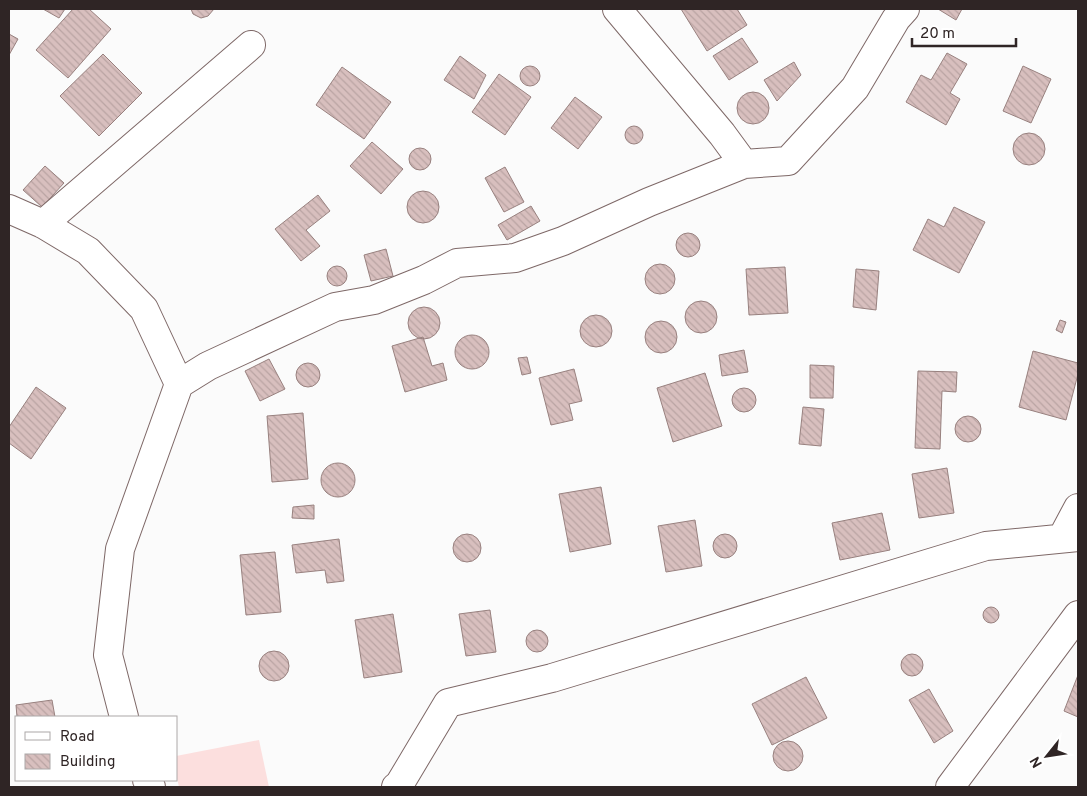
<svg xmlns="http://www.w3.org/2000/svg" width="1087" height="796" font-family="Overpass,sans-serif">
<defs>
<pattern id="building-back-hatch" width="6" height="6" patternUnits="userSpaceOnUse" patternTransform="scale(1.25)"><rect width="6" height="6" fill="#d8bfbe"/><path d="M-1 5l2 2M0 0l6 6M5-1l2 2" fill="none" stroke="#baa4a3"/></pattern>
</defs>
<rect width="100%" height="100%" fill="#fbfbfb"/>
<path fill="#fcdfde" d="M259,740L269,787H179L176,774V756Z"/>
<path fill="url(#building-back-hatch)" stroke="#98817f" d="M43,9H65L59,18Z
M73,9H89L111,29L68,78L36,50Z
M191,9H214L208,16L201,18L193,14Z
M681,9H737L747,25L707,51Z
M938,9H962L956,20Z
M9,34L18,39L9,55Z
M742,38L758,62L729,80L713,56Z
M947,53L967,64L950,93L960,99L946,125L906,102L921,75L931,80Z
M103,54L142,93L99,136L60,96Z
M460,56L486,75L474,99L444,80Z
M794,62L801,75L777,101L764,80Z
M520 76a10 10 0 1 1 20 0a10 10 0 1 1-20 0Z
M1023,66L1051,79L1031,123L1003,111Z
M342,67L391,102L364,139L316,105Z
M499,74L531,97L505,135L472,112Z
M737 108a16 16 0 1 1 32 0a16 16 0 1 1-32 0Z
M575,97L602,117L578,149L551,128Z
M625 135a9 9 0 1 1 18 0a9 9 0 1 1-18 0Z
M1013 149a16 16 0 1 1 32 0a16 16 0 1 1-32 0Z
M372,142L403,169L381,194L350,166Z
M409 159a11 11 0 1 1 22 0a11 11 0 1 1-22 0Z
M45,166L64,183L42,207L23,190Z
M505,167L524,202L504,212L485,178Z
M407 207a16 16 0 1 1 32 0a16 16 0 1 1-32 0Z
M318,195L330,211L306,230L320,246L301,261L275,229Z
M531,206L540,221L507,240L498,225Z
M954,207L985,222L959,273L913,250L928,219L944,227Z
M676 245a12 12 0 1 1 24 0a12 12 0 1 1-24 0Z
M386,249L393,276L371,281L364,255Z
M645 279a15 15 0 1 1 30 0a15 15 0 1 1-30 0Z
M327 276a10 10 0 1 1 20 0a10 10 0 1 1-20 0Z
M785,267L788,313L749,315L746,269Z
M856,269L879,271L876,310L853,307Z
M685 317a16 16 0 1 1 32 0a16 16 0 1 1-32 0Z
M408 323a16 16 0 1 1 32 0a16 16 0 1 1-32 0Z
M580 331a16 16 0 1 1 32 0a16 16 0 1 1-32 0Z
M1060,320L1066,322L1062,333L1056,330Z
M645 337a16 16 0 1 1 32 0a16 16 0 1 1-32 0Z
M455 352a17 17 0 1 1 34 0a17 17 0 1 1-34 0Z
M423,337L432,366L443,363L447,380L405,392L392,346Z
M744,350L748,372L722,376L719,355Z
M1033,351L1078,363V374L1066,420L1019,407Z
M527,357L531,373L522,375L518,358Z
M269,359L285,389L260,401L245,371Z
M296 375a12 12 0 1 1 24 0a12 12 0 1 1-24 0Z
M810,365L834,366L833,398H810Z
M574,369L582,401L569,404L573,420L551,425L539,378Z
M918,371L957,372L956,392L942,391L940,449L915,448Z
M705,373L722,426L673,442L657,388Z
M36,387L66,408L31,459L9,443V427Z
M732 400a12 12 0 1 1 24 0a12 12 0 1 1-24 0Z
M803,407L824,409L821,446L799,444Z
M303,413L308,479L272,482L267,416Z
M955 429a13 13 0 1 1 26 0a13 13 0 1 1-26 0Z
M321 480a17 17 0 1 1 34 0a17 17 0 1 1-34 0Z
M947,468L954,513L919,518L912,474Z
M601,487L611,544L570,552L559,494Z
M314,505V519L292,518L293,507Z
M882,513L890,550L840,560L832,523Z
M695,520L702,566L666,572L658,526Z
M713 546a12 12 0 1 1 24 0a12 12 0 1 1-24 0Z
M453 548a14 14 0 1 1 28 0a14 14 0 1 1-28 0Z
M339,539L344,581L327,583L325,570L296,573L292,545Z
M275,552L281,612L246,615L240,555Z
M983 615a8 8 0 1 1 16 0a8 8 0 1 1-16 0Z
M490,610L496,652L466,656L459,614Z
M393,614L402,672L364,678L355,620Z
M526 641a11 11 0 1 1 22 0a11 11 0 1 1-22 0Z
M259 666a15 15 0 1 1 30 0a15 15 0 1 1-30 0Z
M901 665a11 11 0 1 1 22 0a11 11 0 1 1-22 0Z
M1078,675V717L1064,711Z
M806,677L827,718L772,745L752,704Z
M929,689L953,731L934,743L909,700Z
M52,700L55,717H17L16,705Z
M773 756a15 15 0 1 1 30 0a15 15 0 1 1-30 0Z"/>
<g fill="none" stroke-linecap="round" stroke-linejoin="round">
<g stroke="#7e6867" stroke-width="30">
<path id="minor" d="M617,9L722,134L744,164L788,161L855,88L896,19L905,9
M9,209L43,224L88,251L144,309L179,384L120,549L108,655L124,717
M43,224L251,45
M179,384L208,366L335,307L374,300L424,280L457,263L515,258L563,241L649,202L744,164
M1062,538L1078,508
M147,780L151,787
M396,787L399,785L448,703L552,678L986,546L1078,537"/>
</g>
<g stroke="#7e6867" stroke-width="30">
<path id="tertiary" d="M950,787L1078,615"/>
</g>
<use href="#minor" stroke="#fff" stroke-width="28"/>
<use href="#tertiary" stroke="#fff" stroke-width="28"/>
</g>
<rect width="1087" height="796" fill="none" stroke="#2f2525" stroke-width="20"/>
<rect x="15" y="716" width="162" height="65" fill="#ffffff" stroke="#aca8a8"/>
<rect x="25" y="732" width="25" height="8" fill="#ffffff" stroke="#aca8a8"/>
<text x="60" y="741" font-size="15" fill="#2f2525">Road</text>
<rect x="25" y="754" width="25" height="15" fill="url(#building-back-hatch)" stroke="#aca8a8"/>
<text x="60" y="766" font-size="15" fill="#2f2525">Building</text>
<g transform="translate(1047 756) rotate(240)" stroke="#ffffff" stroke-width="4" paint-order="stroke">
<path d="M0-4L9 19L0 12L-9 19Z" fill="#2f2525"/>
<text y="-8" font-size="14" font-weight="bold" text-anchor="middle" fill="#2f2525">N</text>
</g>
<path d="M912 38v8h104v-8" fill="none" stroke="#2f2525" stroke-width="2.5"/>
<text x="920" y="38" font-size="15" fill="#2f2525" stroke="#ffffff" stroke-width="4" paint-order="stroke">20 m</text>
</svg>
